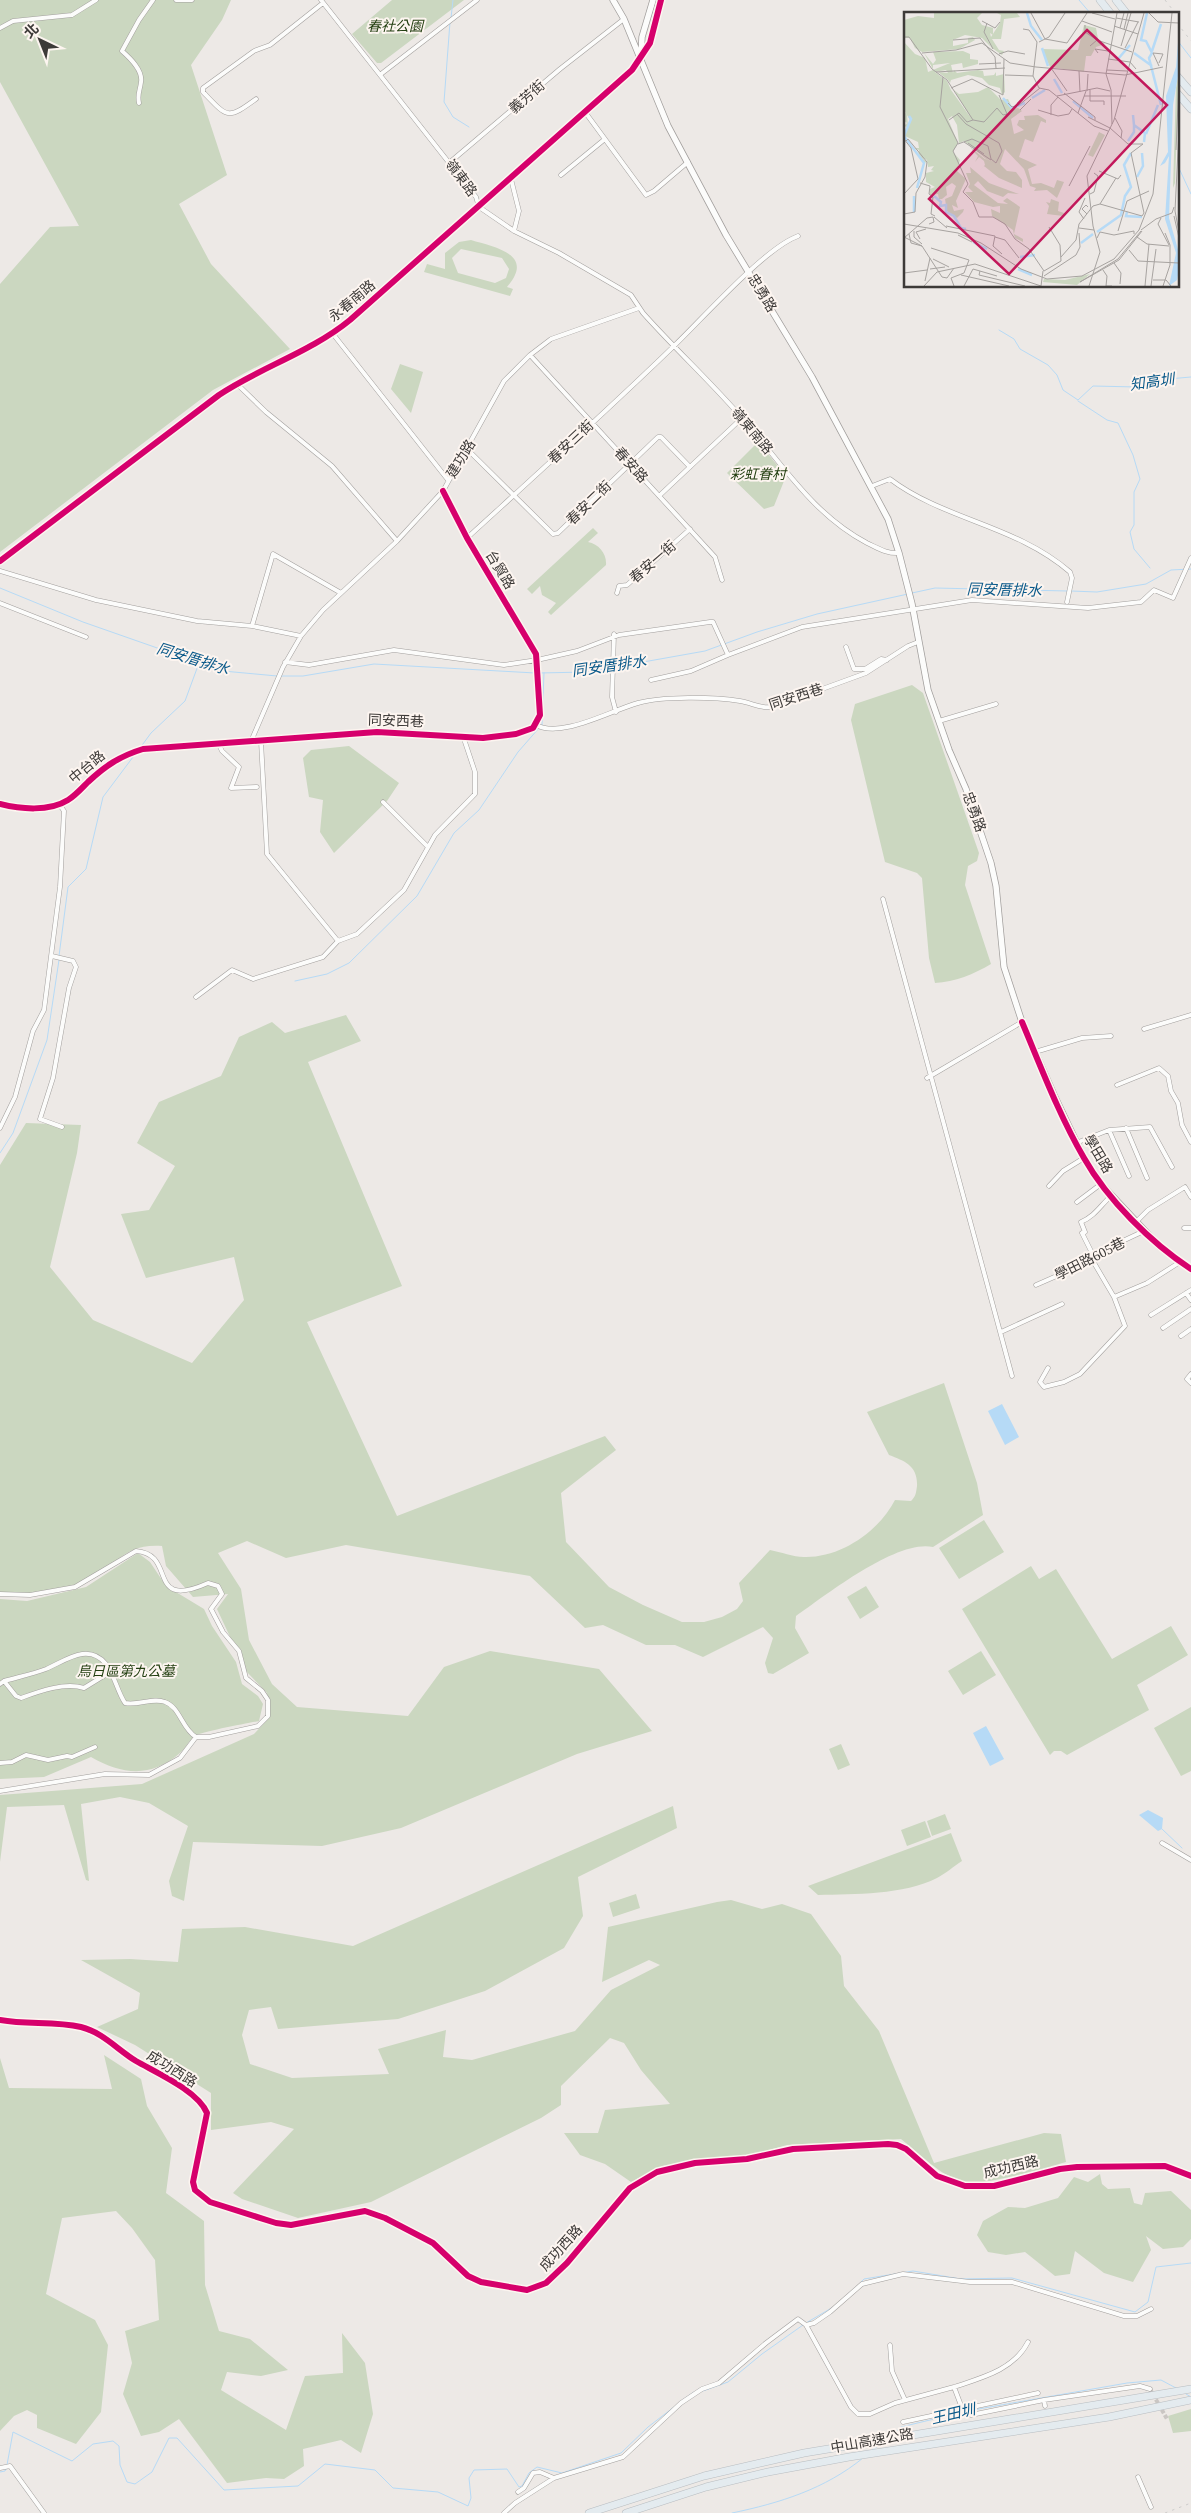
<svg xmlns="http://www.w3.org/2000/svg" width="1191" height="2513" font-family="'Times New Roman','Noto Sans TC',serif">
<rect width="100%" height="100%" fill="#ede9e6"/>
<path fill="#cbd7c0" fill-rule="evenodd" d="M0,0H231L222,20L191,65L227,175L179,204L211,264L290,349L213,390L0,552V284L50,227L79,226L0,82Z
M392,0H464L381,63H377L352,34Z
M471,240C494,247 536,254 507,287L513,289L510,296L424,272L427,264L445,269V253L459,242ZM461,249L502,258L509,269L506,278L495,283L458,273L452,258Z
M400,364L423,372L411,413L391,389Z
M758,442L786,476L774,506L764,509L727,473Z
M593,528L598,533L588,542C599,544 607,554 606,565L551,615L548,612L556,603L542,595L540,586L532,594L527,589Z
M912,685L923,693L979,853L977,861L968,866L965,885L991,964C974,974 955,982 935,983L929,958L922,878L917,873L885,862L851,720L855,704Z
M349,746L399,783L387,801L334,853L320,832L323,800L309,797L303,758L311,750Z
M346,1015L361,1041L308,1062L402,1286L307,1322L397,1516L605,1436L616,1450L561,1493L566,1542L609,1587L643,1605L682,1622H704L722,1617L737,1609L743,1601L739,1583L770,1550C781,1552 793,1557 804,1557C841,1558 879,1531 895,1500L911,1501C916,1496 916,1493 917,1486C918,1466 905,1461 889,1455L867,1412L944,1383L977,1483L983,1515L933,1547C897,1539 826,1595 796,1616L795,1628L809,1653L773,1674L768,1673L765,1663L773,1638L763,1627L703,1657L675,1645H646L603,1625L585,1628L530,1576L346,1545L286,1558L247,1541L218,1553L241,1589L249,1640L272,1684L297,1707L408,1716L444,1667L490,1651L599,1669L652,1731L577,1754L401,1828L322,1846L193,1842L184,1901L172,1896L169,1881L188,1826L149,1803L120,1797L81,1804L89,1881L86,1880L64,1805L7,1807L0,1862V1795L142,1784L254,1734L269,1718L267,1693L246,1671L217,1609L228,1594L193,1597L166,1566L162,1546C121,1543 116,1569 84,1582C59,1592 26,1595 0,1593V1165L26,1123L81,1125L77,1153L50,1267L93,1320L192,1363L244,1300L234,1257L146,1278L121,1214L149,1210L175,1166L137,1143L159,1102L221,1076L239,1037L272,1022L285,1033Z
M984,1520L1004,1552L959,1579L939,1548Z
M138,1553L150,1562L166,1586L204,1609L212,1626L236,1662L242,1684L258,1696L263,1704L259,1721C249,1723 200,1732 195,1736C189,1740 186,1748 180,1753C151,1778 123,1775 91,1757L44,1777L0,1779V1599L27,1601L86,1587Z
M1031,1566L1039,1579L1056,1569L1112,1659L1171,1626L1188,1655L1137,1685L1149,1710L1067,1755L1061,1751H1054L1050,1755L962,1609Z
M866,1586L879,1607L860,1619L847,1597Z
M981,1651L996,1675L963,1695L948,1671Z
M1191,1707V1771L1181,1776L1154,1728Z
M841,1744L850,1765L838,1770L829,1749Z
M673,1806L677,1828L578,1877L583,1916L564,1948L485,1991L398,2019L278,2029L271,2007L249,2010L242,2035L250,2064L292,2078L389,2074L378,2049L446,2030L443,2057L472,2060L575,2031L611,1990L660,1965L649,1960L602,1982L608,1927L717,1902L731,1900L762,1909L782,1904L811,1914L841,1956L844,1986L879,2031L934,2163L1044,2133L1061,2134L1066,2162C1048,2167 981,2187 965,2182C939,2176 921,2154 901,2139L787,2145L741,2158L662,2166L631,2182L605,2164L580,2155L564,2133H598L605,2110L670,2104L641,2070L624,2043L610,2038L561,2086V2105L541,2118L371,2202L298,2218L242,2199L233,2193L294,2129L271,2122L211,2130V2093L135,2045L97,2027L138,2009L140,1993L81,1960L130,1959L178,1962L182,1929L245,1927L353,1946Z
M945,1814L951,1829L932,1836L927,1821Z
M925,1821L931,1837L907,1846L901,1830Z
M951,1833L962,1861C954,1866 945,1874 937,1878C904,1895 854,1894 818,1895L808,1886Z
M636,1894L640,1908L613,1917L609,1903Z
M104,2055L141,2079L147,2106L172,2148L166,2193L204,2221L205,2285L219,2331L250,2339L288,2370L261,2376L227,2372L221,2390L286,2430L305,2376L343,2373L342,2333L365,2363L373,2414L361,2453L341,2440L303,2449L304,2466L284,2479L266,2478L227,2483L179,2419L159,2432L141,2436L123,2394L132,2363L125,2331L159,2320L155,2260L132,2228L116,2211L62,2218L46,2294L95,2320L108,2345L101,2412L76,2444L37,2428V2415L27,2410L14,2416L0,2431V2058L9,2088L112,2089Z
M1100,2174L1102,2184L1108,2189L1130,2188L1134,2203L1142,2205L1145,2193L1171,2191L1191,2210V2239L1183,2247L1163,2249L1146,2236L1151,2250L1133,2282L1104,2273L1075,2251L1070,2274L1055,2276L1025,2252L1006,2255L988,2252L977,2235L983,2221L1008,2207L1025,2208L1058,2198L1074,2177L1088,2182Z
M1191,2409V2431L1173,2433L1168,2416Z"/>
<path fill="#b6daf6" d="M1002,1404L1019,1437L1005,1445L988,1411Z
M986,1726L1004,1759L990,1766L973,1733Z
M1148,1810L1163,1818L1162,1829L1158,1831L1139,1815Z"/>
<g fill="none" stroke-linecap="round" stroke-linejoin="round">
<path stroke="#b6daf6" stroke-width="1" d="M1079,0L1091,14
M451,18L453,0
M450,22L444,102L453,117L469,127
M1177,40L1191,58
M1177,164L1191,194
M999,330L1014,339L1020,349L1048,365L1057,375L1063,390L1078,400L1093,386L1137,387L1157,380L1191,377
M1078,401L1107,420L1118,423L1133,455L1140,479L1134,492V525L1130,532L1134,549L1150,568
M0,588L83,622L223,671L277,676
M1071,591L1097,592L1146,584L1171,570L1191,569
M912,593L935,588L1067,591
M539,673L587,672L705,651L757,632L817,614L908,594
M281,676H303L374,664L535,673
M542,725L544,673
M140,748L151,733L185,701L199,663
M59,956L68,887L86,869L103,797L136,753
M295,981L327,974L349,963L417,896L454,833L479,810L518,752L539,728
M0,1153L13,1133L47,1040L59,960
M1162,1829L1182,1848
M853,2290L864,2279L913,2271L961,2279L1012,2278L1135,2312L1148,2302L1156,2267L1191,2263
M806,2323L835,2306
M703,2391L728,2382L762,2354L803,2325
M1186,2394L1191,2397
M681,2401L694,2392
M967,2411L1127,2383L1161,2380L1176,2388
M892,2435L901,2427L963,2412
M872,2450L881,2444
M7,2465L13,2432L72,2461L93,2444L113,2441L119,2446L120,2465L127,2482L135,2484L152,2472L169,2438H177L224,2490L298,2486L325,2464L375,2470L393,2488L438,2492L468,2506L471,2498L469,2478L474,2470L507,2469L519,2487L522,2486L529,2473L537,2467L562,2473L621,2453L648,2427L678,2404
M0,2472L5,2471L6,2469
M732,2513C780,2503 825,2489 863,2458"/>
<path stroke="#cac6c3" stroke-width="4" stroke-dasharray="4 2" stroke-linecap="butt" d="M1150,2389L1167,2419"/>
<g stroke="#a29f9d" stroke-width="5">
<path id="street" d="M176,0H192
M321,0L476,197L479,207L514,231L559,253L631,295L643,313C675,349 711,382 742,418C782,463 812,514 867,543C878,548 887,554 899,553
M0,28L13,21L72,15L96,0
M381,74L477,0
M256,99C227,120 228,118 203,92V88L254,51L270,45L323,3
M139,103C137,94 140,91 141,82C143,70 130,58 122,51L139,20L153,0
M585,112L646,195L654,191L688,162
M449,163L560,69L624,19
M561,175L605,139
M511,179L519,211L514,231
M333,334L448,480
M530,355L715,557L722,580
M237,384L266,412L332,466L397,541
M466,448L553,534L558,533L658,437H661L690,467
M872,486L890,479C944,520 1016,525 1070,572L1072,578L1067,602
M659,496L742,418
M467,538C537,474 608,410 676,344C704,317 765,248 798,236
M0,571L96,600L197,621L252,626L301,636
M617,593L619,586L627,585L690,529
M0,603L86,637
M252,626L273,554L341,593
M614,634L612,697L616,712
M846,647L854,669H865L881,659L887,660
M285,662L309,665L394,650L504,665L537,660L577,651L619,635L710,622H713L728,655
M651,680L691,671L728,655L802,627L972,600L1088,608L1141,602L1154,590L1173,598L1191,558
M939,721L996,704
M536,725C561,739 612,710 638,703C663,696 714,697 740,701C753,703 760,709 773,707L866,673L908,646L918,642
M252,739L283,667L301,636L323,610L397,541L443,491L504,381L530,355L551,339L639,308
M261,741L267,854L338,941
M219,745L222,751L239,767L231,788L257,787
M383,802L427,846
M0,804C20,809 49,812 68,800C75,796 82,788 88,782C105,766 120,756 143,749L377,732L483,738L516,734L533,728L540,715L536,654L467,538L443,491
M883,899L1012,1376
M52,956L73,961L76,967L69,988L53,1078L40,1119L62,1127
M196,997L232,970L253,979L323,957L338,941L357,934L404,890L435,835L475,794V772L464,739
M1144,1029L1191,1015
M1035,1052L1082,1038L1111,1036
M927,1078L1022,1022
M1117,1085L1159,1068L1168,1076L1171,1091L1178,1103L1182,1125L1191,1142
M0,1128L15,1097L33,1031L44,1010L60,887L64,811L59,804
M1126,1128L1147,1178
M1109,1130L1129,1176
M1076,1143L1109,1130L1150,1127L1172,1167
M1049,1186L1063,1171L1084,1158
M1077,1202L1101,1184
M1136,1222L1148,1210L1185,1187L1191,1197
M1184,1228H1191
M1093,1255L1082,1233L1085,1232L1081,1222C1095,1216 1100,1206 1111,1196
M1036,1285L1084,1264L1082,1260L1144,1231
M1186,1293L1191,1300
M1114,1297L1147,1283L1180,1262
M1151,1315L1191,1290
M1163,1328L1191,1309
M1001,1332L1062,1304
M1181,1336L1191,1329
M1048,1368L1040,1382L1044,1387L1064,1382L1080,1374L1125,1326L1114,1297L1090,1256
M1191,1374L1187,1379L1191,1383
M0,1594L30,1595L75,1587L136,1551C178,1554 145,1611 208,1583L218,1586L222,1594L211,1609L223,1632L239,1651L246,1678L262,1691L268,1700V1716L258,1726L209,1737H196C182,1729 180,1707 165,1702C153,1697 138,1706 125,1703C117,1691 115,1676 106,1664C88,1642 65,1661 46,1669C33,1674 18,1677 4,1681L0,1684
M4,1681L16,1696L21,1698C40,1691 65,1682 84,1688L110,1672
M0,1763L12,1762L26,1755L48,1760L67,1756L72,1757L95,1747
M0,1791L105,1774L149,1775L180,1758L196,1737
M1162,1843L1191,1860
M806,2325L814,2323L830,2312L862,2284L903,2274L970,2282H1012L1124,2316H1137L1151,2309
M890,2345L892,2371L905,2400
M954,2387C981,2378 1014,2370 1028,2342
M1044,2400L1140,2386L1150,2389
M903,2422L1038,2393
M0,2468L10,2466L44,2513
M1138,2477L1151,2507
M518,2492L524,2488L533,2473L540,2472L554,2478
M504,2513L515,2503L554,2478L623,2457L681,2403L702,2389L719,2383L766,2343L798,2319L806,2325L851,2407L858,2414H870L895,2403L954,2387L962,2408L971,2415L1044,2400L1045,2406"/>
</g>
<g stroke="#a29f9d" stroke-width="7">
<path id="secondary" d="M613,0L624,19L668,126L726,235L812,377L888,519L899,553L912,604L928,690L949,750L966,789L991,863L996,886L1004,967L1022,1022L1054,1095L1084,1158L1101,1184L1160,1247L1191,1269
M641,58L642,37L653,0
M0,561L219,395C261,367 311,352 350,320L632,70L650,43L661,0
M0,2020C27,2025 54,2021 81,2027C102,2032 118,2050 136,2061C157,2073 198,2091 207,2113L193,2182L195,2190L210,2202L276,2223L291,2225L365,2211L385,2218L433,2243L468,2276L481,2282L527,2290L546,2283L567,2263L630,2188L657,2172L695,2163L747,2159L793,2149L888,2144L897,2145L906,2149L937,2176L965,2186H994L1060,2169L1077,2167L1165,2166L1191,2176"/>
</g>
<g stroke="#b8bdc1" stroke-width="8">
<path id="highway" d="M1100,0L1111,14
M1116,0L1127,14
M1177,76L1191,92
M1177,93L1191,109
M589,2513L704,2476L804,2453L1191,2389
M626,2513L706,2487L768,2472L849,2457L1109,2417L1191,2400"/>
</g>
<use href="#street" stroke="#fcfcfb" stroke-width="4"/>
<use href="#secondary" stroke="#fcfcfb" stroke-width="5.5"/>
<use href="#highway" stroke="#e4ebef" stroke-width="7"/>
<path stroke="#cecdcc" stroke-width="1" stroke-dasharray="2.5 5" stroke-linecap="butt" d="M1165,0L1176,14
M1177,23L1191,41
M1165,2513L1191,2503"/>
<g stroke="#fdf5f0" stroke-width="9">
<path id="cycleway" d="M0,561L219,395C261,367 311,352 350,320L632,70L650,43L661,0
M0,804C20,809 49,812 68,800C75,796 82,788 88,782C105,766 120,756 143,749L377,732L483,738L516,734L533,728L540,715L536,654L467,538L443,491
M1022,1022C1041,1067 1059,1115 1084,1158C1107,1199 1151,1243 1191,1269
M0,2020C27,2025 54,2021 81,2027C102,2032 118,2050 136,2061C157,2073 198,2091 207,2113L193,2182L195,2190L210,2202L276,2223L291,2225L365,2211L385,2218L433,2243L468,2276L481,2282L527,2290L546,2283L567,2263L630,2188L657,2172L695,2163L747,2159L793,2149L888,2144L897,2145L906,2149L937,2176L965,2186H994L1060,2169L1077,2167L1165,2166L1191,2176"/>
</g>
<use href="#cycleway" stroke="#d6006c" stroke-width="6"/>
</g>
<g text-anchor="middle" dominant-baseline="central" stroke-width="4" stroke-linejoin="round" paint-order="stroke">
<g font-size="14" font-style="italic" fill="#233f11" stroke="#fdf5f0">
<text x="395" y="26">春社公園</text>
<text x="758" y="474">彩虹眷村</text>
<text x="126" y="1671">烏日區第九公墓</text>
</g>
<g font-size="14" fill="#3d3a38" stroke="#fdf5f0">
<text transform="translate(527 97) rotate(-41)">義芳街</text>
<text transform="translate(461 178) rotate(53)">嶺東路</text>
<text transform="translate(762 293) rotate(59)">忠勇路</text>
<text transform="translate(352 301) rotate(-40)">永春南路</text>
<text transform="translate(752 431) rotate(50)">嶺東南路</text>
<text transform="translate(571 442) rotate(-43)">春安三街</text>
<text transform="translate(461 459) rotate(-59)">建功路</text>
<text transform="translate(631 465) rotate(48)">春安路</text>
<text transform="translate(589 503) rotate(-44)">春安二街</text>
<text transform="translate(653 562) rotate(-41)">春安一街</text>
<text transform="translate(500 570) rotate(59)">台貿路</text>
<text transform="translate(796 697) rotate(-18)">同安西巷</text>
<text transform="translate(396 721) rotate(2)">同安西巷</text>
<text transform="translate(87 767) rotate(-40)">中台路</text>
<text transform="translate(974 812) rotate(70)">忠勇路</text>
<text transform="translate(1098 1154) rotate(59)">學田路</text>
<text transform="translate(1090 1259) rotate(-27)">學田路605巷</text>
<text transform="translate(172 2069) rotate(32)">成功西路</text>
<text transform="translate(1011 2167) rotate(-13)">成功西路</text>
<text transform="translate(561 2248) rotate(-48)">成功西路</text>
<text transform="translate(872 2441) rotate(-10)">中山高速公路</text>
</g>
<g font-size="15" font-style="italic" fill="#0b5a8a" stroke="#fdf5f0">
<text transform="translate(1152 382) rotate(-8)">知高圳</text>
<text transform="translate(1004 590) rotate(1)">同安厝排水</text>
<text transform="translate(193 659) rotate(17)">同安厝排水</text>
<text transform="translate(609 666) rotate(-8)">同安厝排水</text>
<text transform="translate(953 2414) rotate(-13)">王田圳</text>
</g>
</g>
<g transform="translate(904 12)">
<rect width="275" height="275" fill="#ede9e6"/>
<path d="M30,1H78L73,6L78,13L89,16V23L86,21L87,25L96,11L97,3L93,1H113L116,5L100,7L97,27H88L95,38L100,39L98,43L88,36L80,20L87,35L78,26L61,23L49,28V34L64,31V26L69,25L71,28L55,37L18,40L11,36L6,26H0V8L14,4L30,6ZM180,13L192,16L194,27L201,32L192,35L187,44H182L180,60L146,55L138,37L174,38ZM0,30L11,42L21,46L24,60L46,51L29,53V57L20,41L29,52L32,48L29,40L59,39L66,42V47L74,48V52L59,56L58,51L47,53L49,61L50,58L53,61L74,58L79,59L80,64L90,63L92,60V64L100,62L101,80L98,83L96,76L85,73L78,66L64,63L47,68L46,71L44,68L34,60L44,61L42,58L31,60L43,69L47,78L67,106L50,78L55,82L74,80L84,75L97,88L104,87L109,97L114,96L118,99L107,107L110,122L120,118L113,113L115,108H121L120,104L134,103L142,108V111L137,109L129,130L121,127L115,145L133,153L124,157L128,172L137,171L150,176L153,168L160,170L153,186L143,178L130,179L132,176L126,174L120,157L101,137L96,152L103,159L112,160L118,168V176L95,166L80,154L76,158L81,153L80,149L75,145L71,150L74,144L70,140L65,144L69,139L66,135L81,147L92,150L82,147L60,129L55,131L53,113L48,104L44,107L54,131L49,140L56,148L53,159L62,167L52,189L54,196L48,193L50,199L60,197L59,200L53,206L43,199L41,187L48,184L52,174L48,171L42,175L43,183L38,187H35L34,182L26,183V177L31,175L22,170V161L30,159L27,158L30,154L24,155L23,148L18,146L23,150L20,151L14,144L15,138L10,136H15L14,130L1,124L3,115L0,114L3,111L0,109V99L3,103L4,114L6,108L0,98ZM275,59L271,171L269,176L272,76ZM195,120L201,123L189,145L184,143ZM66,155L85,171L115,182L104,181L99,185L83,179L74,169L70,173L94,191L104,192L99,189L103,186L116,195L110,222L119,227V230L111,226L110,223L109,218L88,204L87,197L96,201V194L89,195L70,190L61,180H69L64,175L66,172L62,161H67ZM147,187L155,190L154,199L160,201L159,204L143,202L145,194L142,190L146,191ZM186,262L173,273L139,270L140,267L161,268Z" fill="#cbd7c0"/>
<path d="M275,18V58L269,93L265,206L275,241V258L273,268L265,274L272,241L261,207L265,144L261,151L256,154L264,140L262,84L272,55Z" fill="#b6daf6"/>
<path fill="none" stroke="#b6daf6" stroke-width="2.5" d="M123,1L127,14L138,28M243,1L237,28L242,29L248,41L245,46L257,93M138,36L144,54M248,39L257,12M230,41L248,54M214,47L226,33M150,67L158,81M99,86L108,96L121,91M128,86L141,78M169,89L189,106M229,103L230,113L241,121L240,130M242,122L254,93M0,124L20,151L13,176M0,124L7,107L5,104M224,129L230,120V113M233,165L239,154L238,141M30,184L37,190L36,194L42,193V200L50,204L57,216L62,217M10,200V184M223,200L222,204L238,205M193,220L217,203L221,184L227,175L220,153L227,141M69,230L83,237M177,231L189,222M116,245L131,243M114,257L128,263"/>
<path fill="none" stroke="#a7a3a0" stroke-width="1" d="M127,1L141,27M188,1L211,7M245,1L254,10L275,11M212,6L235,10M78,9L91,16L96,10M178,9L208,20M83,11L80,20L89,37M181,13V20L193,28L186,34M210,14L234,22M216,16L220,1M119,17L125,18L133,30L129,64M220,17L224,1M0,25H5L28,57L43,68L69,108L63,110L55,101L45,108M141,27L163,31L183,1M49,28L76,26L91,45L92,56M193,28L228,40M135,30L145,25L161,1M217,34L227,1M221,36L234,10M18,41L52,38L78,31L106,51L132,55L221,63L259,55M194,41L191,37L204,39M95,42L104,39L121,42M204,47L226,50L232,57M75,52L97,51M255,54L249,41L259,42L255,51M147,56L163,79M203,58L223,59M175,59L176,80M32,60L101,56M101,63L129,64M129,64L135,76L145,78L190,114L204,119M39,65L36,95L54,131L49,139L64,172L59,180L69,190L75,205H89L101,212L111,227L125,237L140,259M47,76L68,67L99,83L100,47M186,78V89H200V93M183,79L184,62M160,81L191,105V108M153,84L193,76L206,79M180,84H222M104,91L108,95L115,93L136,76M116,98L127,87M134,98L154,104L165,102L168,97M174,101L182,79M53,102L62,112L95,131L98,139L92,151L87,147L84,134L68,127L54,132M147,103V93L154,85M211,106L218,119L217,126M69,108L80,110L93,96L99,103L103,102L95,83M208,112L207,78L202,62L213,1M275,118L271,199L275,220M0,127L7,136L14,167L0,182M60,130L87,148M64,131L80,142M272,138L275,68M195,159L214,167L217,163M275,166V183M16,171L26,174L25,182L29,185L27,202L31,204M165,174L186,134M186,182L190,180L194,164L190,161M196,192L212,166M0,202L11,200L12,181L21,165L23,150L4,127L2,129M183,202L178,197L182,193L184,195M270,204L275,226M30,205L43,216M257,206L254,212L265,233M180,207L175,200L181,186M0,212L54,221L77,231L117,257L143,267L178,264L210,247L235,218L249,182L268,1M42,214L91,224L89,234L98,242M175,216L190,218M237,218L252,207L268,201L270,195M10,219V225L18,232M214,219L223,189L245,179M237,219L214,247L176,270L215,248L238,219M5,222L7,231L18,234M54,223L68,230M0,225L18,234L38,265L43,266L50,256M91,225L101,228L115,246M233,225L243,232L265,234M0,226L23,206L29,205L30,210L25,212M193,226L196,220L210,223L230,219V222M16,227L12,220L22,217M27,236L65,248L60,261L47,266L50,274M225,238L234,249L275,251M157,245L172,228L175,212L189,194L196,192L238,204L240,201L227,141L239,132H224L206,116L184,105M29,247L45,255M210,251L217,261L216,272M26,257L41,255M199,258L203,264L202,274H208M76,259L75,263L121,274M140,259L157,249L156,233L145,215M0,261L23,258M57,263L105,274M140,264L172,243L176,235L175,221M249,268H262L267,274M21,269L26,246M20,274L33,260L71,252L137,274M60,274L69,257L93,264M137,274L139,259M185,274L196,240L189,214L183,164L210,108L240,1M241,274L245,232M247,274L252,237M259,274L266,253V233L261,221"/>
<path fill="#c2185b" fill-opacity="0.15" stroke="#c2185b" stroke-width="2.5" d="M183,18L263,93L105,262L25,187Z"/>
<rect width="275" height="275" fill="none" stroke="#3d3a38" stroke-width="2.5"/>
</g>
<g transform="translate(40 40) rotate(317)" stroke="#fdf5f0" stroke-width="4" paint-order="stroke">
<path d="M0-4L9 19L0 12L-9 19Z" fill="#3d3a38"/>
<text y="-8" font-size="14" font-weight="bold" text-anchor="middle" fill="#3d3a38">北</text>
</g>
</svg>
